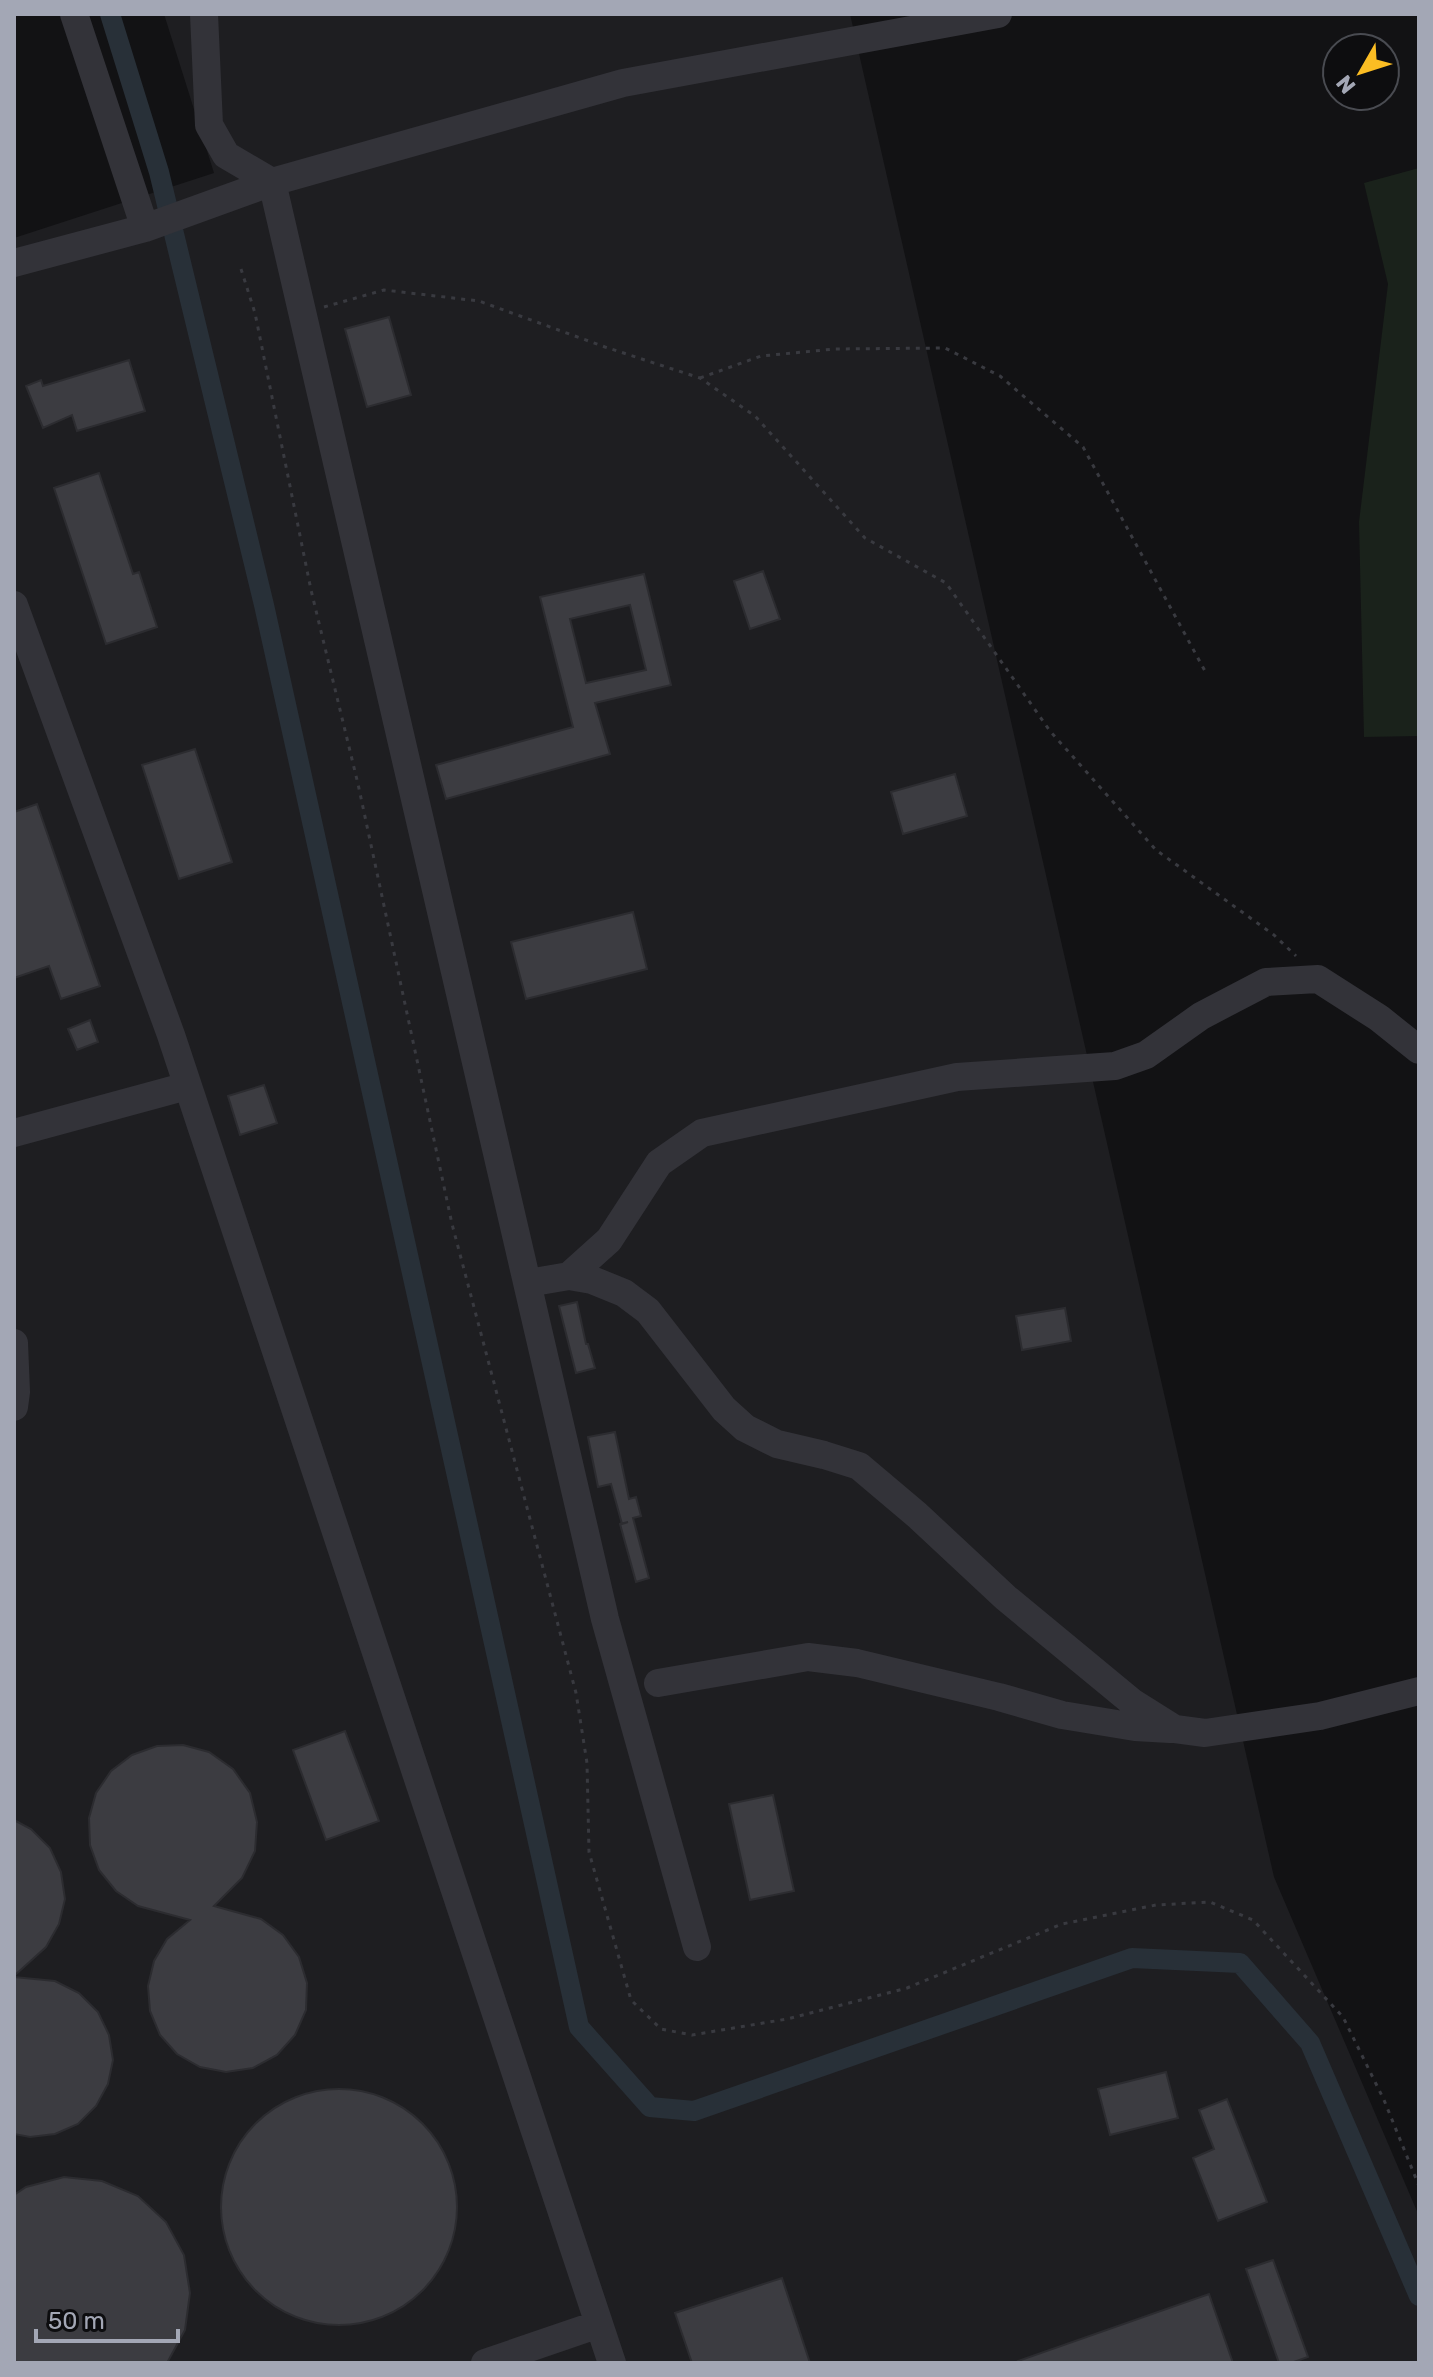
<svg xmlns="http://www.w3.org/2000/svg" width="1433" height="2377" font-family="Rubik,sans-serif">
<rect width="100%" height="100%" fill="#121214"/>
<path fill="#1e1e21" d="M164,14H850L1274,1877L1419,2216V2363H14V238L214,173Z"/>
<path fill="#1a221b" d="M1419,168V736L1364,737L1359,522L1388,284L1364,183Z"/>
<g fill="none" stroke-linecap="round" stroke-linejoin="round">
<path stroke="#283038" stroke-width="20" d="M110,14L159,172L264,605L579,2027L650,2107L694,2111L1132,1958L1240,1963L1310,2043L1419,2296"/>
</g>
<path fill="#3c3c41" stroke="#2c2c30" stroke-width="2" fill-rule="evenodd" d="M389,317L411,395L367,407L345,329Z
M129,360L145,411L77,431L72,415L43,428L26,386L41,380L43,386Z
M99,473L133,574L139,572L157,627L106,644L54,488Z
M763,571L780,619L750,629L734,581Z
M644,574L671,685L595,703L610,754L446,799L436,765L573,727L540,597ZM630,605L646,670L586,683L570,619Z
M195,749L232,862L179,879L142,765Z
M955,774L967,816L903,834L891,792Z
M37,804L100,986L61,999L49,966L14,978V812Z
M633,912L647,969L526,999L511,942Z
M90,1020L98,1042L77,1050L68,1029Z
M264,1085L277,1123L240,1135L228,1096Z
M577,1302L586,1344H588L595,1368L576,1373L559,1306Z
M1065,1308L1071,1341L1022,1350L1016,1316Z
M615,1432L629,1499L636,1497L641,1516L633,1518L649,1578L636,1582L620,1524L628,1522L622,1524L611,1484L598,1487L588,1437Z
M345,1731L379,1821L326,1840L293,1750Z
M183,1745L209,1752L233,1769L250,1793L257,1822L255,1851L242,1878L214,1906L261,1919L283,1935L299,1957L307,1983L306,2010L295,2035L277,2055L253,2068L226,2072L200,2067L177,2054L160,2035L150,2011L148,1986L154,1961L167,1939L190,1920L138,1906L116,1891L99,1870L90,1845L89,1818L96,1793L111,1771L132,1755L157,1746Z
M773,1795L794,1891L750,1900L729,1804Z
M14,1820L31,1829L50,1848L61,1872L65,1899L59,1924L46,1947L14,1976Z
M14,1977L55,1981L79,1993L98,2012L109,2035L113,2060L108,2084L96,2106L78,2124L55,2134L30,2137L14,2134Z
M1166,2072L1178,2118L1110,2135L1098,2089Z
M221 2207a118 118 0 1 1 236 0a118 118 0 1 1-236 0Z
M1227,2099L1267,2202L1218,2221L1193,2158L1214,2149L1199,2110Z
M64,2177L102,2181L138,2196L166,2222L184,2255L190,2293L185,2330L167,2363H14V2195L26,2187Z
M1273,2260L1308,2357L1291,2363H1279L1246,2269Z
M782,2278L810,2363H692L675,2313Z
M1209,2294L1233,2363H1019L1018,2361Z"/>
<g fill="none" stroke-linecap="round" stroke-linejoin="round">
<path stroke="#393a40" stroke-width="3" stroke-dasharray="4 6" stroke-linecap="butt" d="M241,269L255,313L311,590L358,784L452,1224L576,1693L587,1763L589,1852L631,2000L661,2029L692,2035L787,2019L907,1988L1062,1924L1156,1905L1210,1902L1253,1920L1343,2017L1384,2100L1419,2186
M324,307L384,290L479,301L605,347L700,378L755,416L865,538L946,583L1050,731L1156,850L1274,935L1296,956
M700,378L761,356L835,349L945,348L1000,376L1083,447L1205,671"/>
<path stroke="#333339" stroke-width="28" d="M74,14L145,228
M204,14L209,125L226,155L272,182L605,1619L697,1947
M14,263L145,228L272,182L623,83L998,14
M14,605L171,1035L612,2363
M14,1133L187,1086
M569,1276L592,1280L624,1293L648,1311L724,1409L745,1428L777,1444L824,1455L859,1466L917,1515L1006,1598L1132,1702L1175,1729L1205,1733L1320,1716L1419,1691
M528,1283L569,1276L609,1240L659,1163L702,1133L957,1077L1115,1066L1146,1055L1201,1016L1266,982L1318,979L1379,1018L1419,1050
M14,1343L16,1392L14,1407
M658,1683L808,1657L857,1663L999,1697L1062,1715L1135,1727L1170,1729
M485,2363L599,2324"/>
</g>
<rect width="1433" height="2377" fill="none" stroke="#a3a7b5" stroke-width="32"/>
<g transform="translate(1361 72) rotate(231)"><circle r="38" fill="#0d0d0f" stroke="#494b51" stroke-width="2"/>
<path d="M0-6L14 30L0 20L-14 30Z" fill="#fbbd23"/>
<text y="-12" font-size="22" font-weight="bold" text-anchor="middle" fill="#a3a7b5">N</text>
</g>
<path d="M36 2329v12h142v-12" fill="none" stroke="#a3a7b5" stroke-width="4"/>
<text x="48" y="2329" font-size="24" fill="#a3a7b5" stroke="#0d0d0f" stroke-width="6" paint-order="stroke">50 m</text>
</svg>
